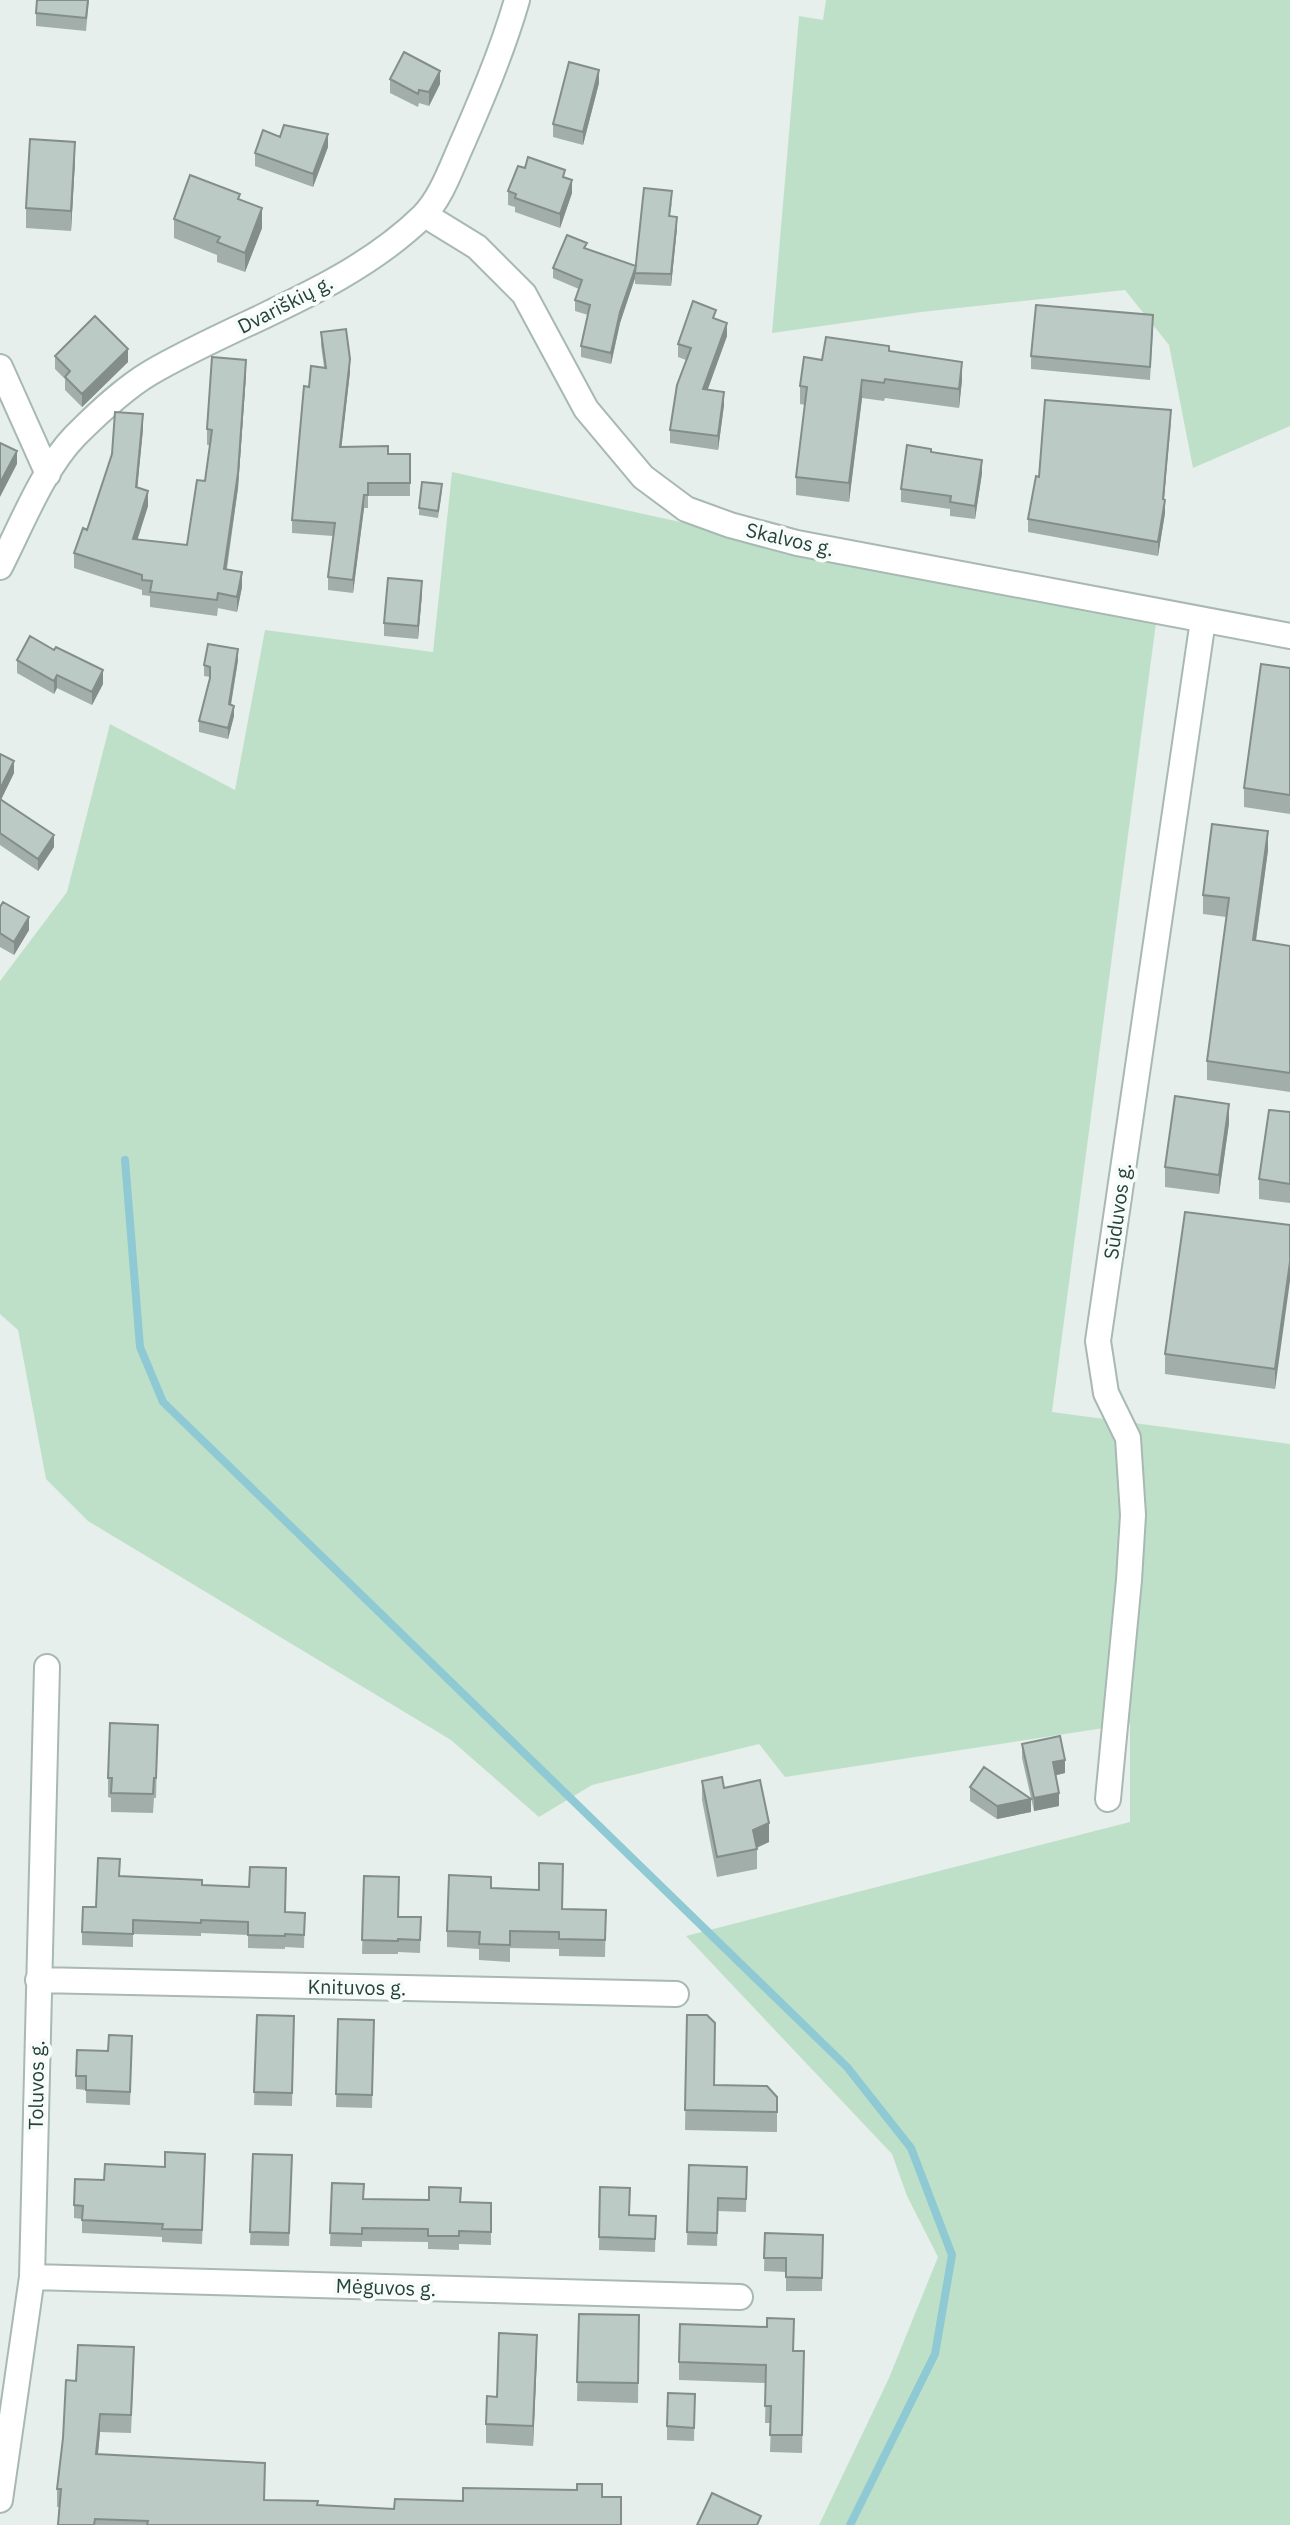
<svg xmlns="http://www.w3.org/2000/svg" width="1290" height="2525" font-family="'IBM Plex Sans',sans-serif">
<rect width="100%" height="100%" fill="#e6efeb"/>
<path fill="#bfe0c8" d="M826,0H1290V426L1193,468L1169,345L1125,290L921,312L772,333L799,16L823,20Z
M452,472L694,525L787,555L885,567L1157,615L1052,1412L1290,1444V2525H819L889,2378L938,2257L907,2196L892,2154L686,1936L1130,1822V1724L785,1777L759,1744L592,1785L539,1817L451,1740L88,1521L46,1479L18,1330L0,1314V981L67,892L110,724L235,790L265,630L433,652Z"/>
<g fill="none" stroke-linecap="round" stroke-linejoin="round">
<path stroke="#8ec9d4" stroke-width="8" d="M125,1160L140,1347L163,1402L847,2067L911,2148L952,2255L935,2354L850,2525"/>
<g stroke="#a8b8b2" stroke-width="28">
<path id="minor" d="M425,215L477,247L524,294L586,409L643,477L686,509L730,525L797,543L1290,636
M0,367L48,474
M0,567C21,526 43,469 75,436C97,414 123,389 150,373C239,321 347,290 423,216C439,200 449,174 458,153C480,103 502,52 517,0
M1108,1799L1129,1580L1133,1515L1128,1438L1106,1393L1098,1341L1203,620
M38,1980L676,1994
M32,2277L740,2297
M0,2500L32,2277L47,1667"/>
</g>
<use href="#minor" stroke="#fff" stroke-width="24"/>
</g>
<path fill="#a1aea9" d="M89,0L86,31L36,26V13Z
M390,79L440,84L429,106L419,103L418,107L390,93Z
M599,83L583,145L553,137V124Z
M328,147L313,187L255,166V153Z
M75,161L71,231L26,228V208Z
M525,168L565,178L572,193L560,228L515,212V207L508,205V191Z
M240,200L262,228L245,272L217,262V255L174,238V219Z
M672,202L670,216L677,228L671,286L635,284V278L620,323L611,364L581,357V346L588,315L575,311V300L579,289L553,278V268L587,249L636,266Z
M716,319L727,336L708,389L724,405L718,450L670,443V430L686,360L678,357V344Z
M1153,328L1150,380L1031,369V356Z
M321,332L350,372L341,447L388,454H410V496H368V508H364L353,593L328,590V577L333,536L292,533V520L309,387L324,367L321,345Z
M889,351L962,380L959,408L885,398L884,401L862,398L849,502L796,495V477L805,405L800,404V386L822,360Z
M55,356L128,362L82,407L65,390V379L55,369Z
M246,375L238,488L227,569L242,587L237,612L218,608L217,616L150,607V596L142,595V590L74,568V553L143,429L137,487L148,506L137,539L187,545L205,481L210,445H207V429Z
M1171,423L1164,499L1165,513L1158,556L1028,532V519L1039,477Z
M931,452L982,473L975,519L950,516V509L901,502V489Z
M442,491L438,518L419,515V508Z
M422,594L418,639L384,636V623Z
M17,660L103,684L92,705L57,688L54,694L17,673Z
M238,660L231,705L234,716L228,739L199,732V721L210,677L204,676V665Z
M1290,668V814L1244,807V788Z
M0,754L14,773L1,799L54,847L38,871L0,845Z
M1268,850L1256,941L1290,946V1092L1207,1080V1061L1226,917L1203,914V895Z
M0,907L29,930L14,955L0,947Z
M1290,1112V1203L1259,1199V1179Z
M1229,1123L1219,1194L1165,1187V1167Z
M1290,1225L1275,1389L1165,1374V1354Z
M158,1725L156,1798H154L153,1813L111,1812V1798L108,1797V1778Z
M1022,1744L1065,1773L1056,1775L1059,1806L1034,1811L1022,1758Z
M702,1781L724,1788L769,1842L757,1848V1869L717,1877L702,1800Z
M970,1787L1031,1812L997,1819L970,1801Z
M120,1876L202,1885L285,1912L305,1913L304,1948L285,1947V1949L248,1948V1935L201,1933V1936L133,1934V1947L82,1945V1932L96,1907Z
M364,1876L399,1917H421L420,1953L398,1952V1954H362Z
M491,1888L562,1909L606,1910L605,1957L559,1956V1949L510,1948V1962L479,1960V1949L447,1947V1931Z
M257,2015L294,2016L292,2106L254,2105Z
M687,2015L714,2085L777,2097V2132L685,2130Z
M338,2019L374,2020L372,2108L336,2107Z
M132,2036L130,2105L86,2103V2090L76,2089V2076L108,2051Z
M205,2154L202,2244L162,2242V2237L82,2233V2219L74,2218V2205L104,2180L165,2167Z
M253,2154L292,2155L289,2246L250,2245Z
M689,2165L747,2167L746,2212L718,2211L717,2246L687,2245Z
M332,2183L364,2199L491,2203V2245L459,2244V2250L428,2249V2242L362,2241V2247L330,2246Z
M600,2187L629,2215L656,2216L655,2252L599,2250Z
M765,2233L823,2235L822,2291H786V2272L764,2271Z
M579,2314L639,2315L638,2403L577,2401Z
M794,2351H804L802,2453L770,2452L771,2423H765L766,2383L679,2380V2362Z
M537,2354L533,2446L486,2443V2424L497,2397Z
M134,2365L131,2433L100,2432L98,2454L264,2500L318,2505L394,2509L463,2501L602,2497L621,2525H58L59,2507H57V2489L76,2381Z
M695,2394L694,2441L667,2440V2426Z"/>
<path fill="#838d89" d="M599,70V83L583,145V132Z
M440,71V84L429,106V92Z
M328,134V147L313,187V174Z
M75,142V161L71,231V211Z
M572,180V193L560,228V214Z
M262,208V228L245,272V253Z
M677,217V228L671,286V274Z
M636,266L635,278L620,323L611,364V353L620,312Z
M727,323V336L703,402V389Z
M128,349V362L82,407V394Z
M350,359V372L340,460V447Z
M246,360V375L238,488L224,584V569Z
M962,362V380L959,408V389Z
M862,380V398L849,502V483Z
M724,392V405L718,450V436Z
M1171,410L1163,511L1165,500V513L1158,556V542L1163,499Z
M143,414V429L136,502V487Z
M17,451V464L0,497V483Z
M982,460V473L975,519V506Z
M148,491V506L133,554V539Z
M364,495V508L353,593V580Z
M242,572V587L237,612V597Z
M422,581V594L418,639V626Z
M238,649V660L229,715V704Z
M103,670V684L92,705V692Z
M57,675V688L54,694V681Z
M234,706V716L228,739V728Z
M14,761V773L0,802V789Z
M1268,831V850L1253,960V940Z
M54,835V847L38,871V859Z
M29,917V930L14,955V942Z
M1229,1104V1123L1219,1194V1175Z
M1290,1262V1281L1275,1389V1369Z
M1065,1760V1773L1053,1776V1762Z
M1059,1793V1806L1034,1811V1798Z
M1031,1799V1812L997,1819V1806Z
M769,1823V1842L753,1849V1830Z
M537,2335V2354L533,2446V2426Z
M100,2414V2432L96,2472V2454Z"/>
<path fill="#bbcac4" stroke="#838d89" stroke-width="2" d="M37,0H88L86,18L36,13Z
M404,52L440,71L429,92L419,90L418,94L390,79Z
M569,62L599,70L583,132L553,124Z
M284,125L328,134L313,174L255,153L263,130L280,137Z
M30,139L75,142L71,211L26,208Z
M528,157L565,170L563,177L572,180L560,214L515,198L516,194L508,191L518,166L525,168Z
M190,175L240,194L238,199L262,208L245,253L217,242L220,237L174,219Z
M644,188L672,191L669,216L677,217L671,274L635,273Z
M567,235L587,243L584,248L636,266L620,312L611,353L581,346L590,305L575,300L582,280L553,268Z
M693,301L716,310L713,318L727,323L703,389L724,392L718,436L670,430L677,385L691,348L678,344Z
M1036,305L1153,315L1150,367L1031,356Z
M95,316L128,349L82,394L65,377L70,371L55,356Z
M346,329L350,359L340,447L388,446V454H410V483H368V495H364L353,580L328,577L335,523L292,520L304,386L309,387L311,366L326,368L321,332Z
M826,337L889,346V351L962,362L959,389L885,379L884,383L862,380L849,483L796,477L807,387L800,386L804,357L822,360Z
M212,357L246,360L238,473L224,569L242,572L237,597L218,593L217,600L150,592L152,581L142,580V575L74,553L83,528L87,530L112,454L115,412L143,414L136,487L148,491L133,539L187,545L197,480L205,481L212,430L207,429Z
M1045,400L1171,410L1163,499L1165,500L1158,542L1028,519L1036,476L1039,477Z
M0,443L17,451L0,483Z
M907,445L931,449V452L982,460L975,506L950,502L951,496L901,489Z
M422,482L442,484L438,511L419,508Z
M388,578L422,581L418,626L384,623Z
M30,636L54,650L56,647L103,670L92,692L57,675L54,681L17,660Z
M208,644L238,649L229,704L234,706L228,728L199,721L210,678V667L204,665Z
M1261,664L1290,668V795L1244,788Z
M0,754L14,761L0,789Z
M0,799L54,835L38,859L0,833Z
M1212,824L1268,831L1253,940L1290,946V1073L1207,1061L1229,898L1203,895Z
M3,902L29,917L14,942L0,933V907Z
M1175,1096L1229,1104L1219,1175L1165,1167Z
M1269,1110L1290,1112V1184L1259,1179Z
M1185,1212L1290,1225V1262L1275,1369L1165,1354Z
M110,1723L158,1725L156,1778H154L153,1794L111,1793L112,1778H108Z
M1060,1736L1065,1760L1053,1762L1059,1793L1034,1798L1022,1744Z
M984,1767L1031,1799L997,1806L970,1787Z
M722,1777L724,1788L760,1780L769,1823L753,1830L757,1849L717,1857L702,1781Z
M98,1858L120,1859L119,1876L202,1880V1885L249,1887L250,1867L286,1868L285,1912L305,1913L304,1935L285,1934V1936L248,1935V1922L201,1920V1923L133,1920V1934L82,1932L83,1907H96Z
M539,1863L563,1864L562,1909L606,1910L605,1940L559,1939V1932L510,1931V1945L479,1944L480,1932L447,1931L449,1875L491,1877V1888L539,1890Z
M364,1876L399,1877L398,1917H421L420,1940L398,1939V1941L362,1940Z
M257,2015L294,2016L292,2093L254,2092Z
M687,2015H707L715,2023L714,2085L767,2086L777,2097V2112L685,2110Z
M338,2019L374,2020L372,2095L336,2094Z
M109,2035L132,2036L130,2092L86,2090V2076H76L77,2050L108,2051Z
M165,2152L205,2154L202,2230L162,2229L163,2224L82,2220L83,2206L74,2205L75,2179L104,2180L105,2164L165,2167Z
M253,2154L292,2155L289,2233L250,2232Z
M689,2165L747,2167L746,2199L718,2198L717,2233L687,2232Z
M332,2183L364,2184L363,2199L429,2200V2187L461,2188L460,2202L491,2203V2232L459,2231V2236H428V2229L362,2228V2234L330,2233Z
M600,2187L630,2188L629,2215L656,2216L655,2239L599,2237Z
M765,2233L823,2235L822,2278L786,2277V2258H764Z
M579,2314L639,2315L638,2383L577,2382Z
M767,2318L794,2319L793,2351H804L802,2435H770L771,2406H765L766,2365L679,2362L680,2324L767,2327Z
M499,2333L537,2335L533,2426L486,2424L487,2396L497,2397Z
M78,2345L134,2347L131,2415L100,2414L96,2454L265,2463L264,2500L318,2501L317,2505L394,2509L395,2499L463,2501V2488L577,2490V2484H602V2497H621V2525H147L148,2521L95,2519L94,2525H58L61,2489H57L63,2438L66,2380L76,2381Z
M668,2393L695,2394L694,2428L667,2426Z
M712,2493L761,2516L757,2525H697Z"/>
<g text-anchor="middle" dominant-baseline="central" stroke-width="8" stroke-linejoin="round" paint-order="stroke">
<g font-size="20" fill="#24423a" stroke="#f7fbf9">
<text transform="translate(285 304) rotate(-27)">Dvariškių g.</text>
<text transform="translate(790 539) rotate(13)">Skalvos g.</text>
<text transform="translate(1117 1211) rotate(-82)">Sūduvos g.</text>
<text transform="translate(357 1987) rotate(1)">Knituvos g.</text>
<text transform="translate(36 2085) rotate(-89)">Toluvos g.</text>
<text transform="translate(386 2287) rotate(2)">Mėguvos g.</text>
</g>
</g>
</svg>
